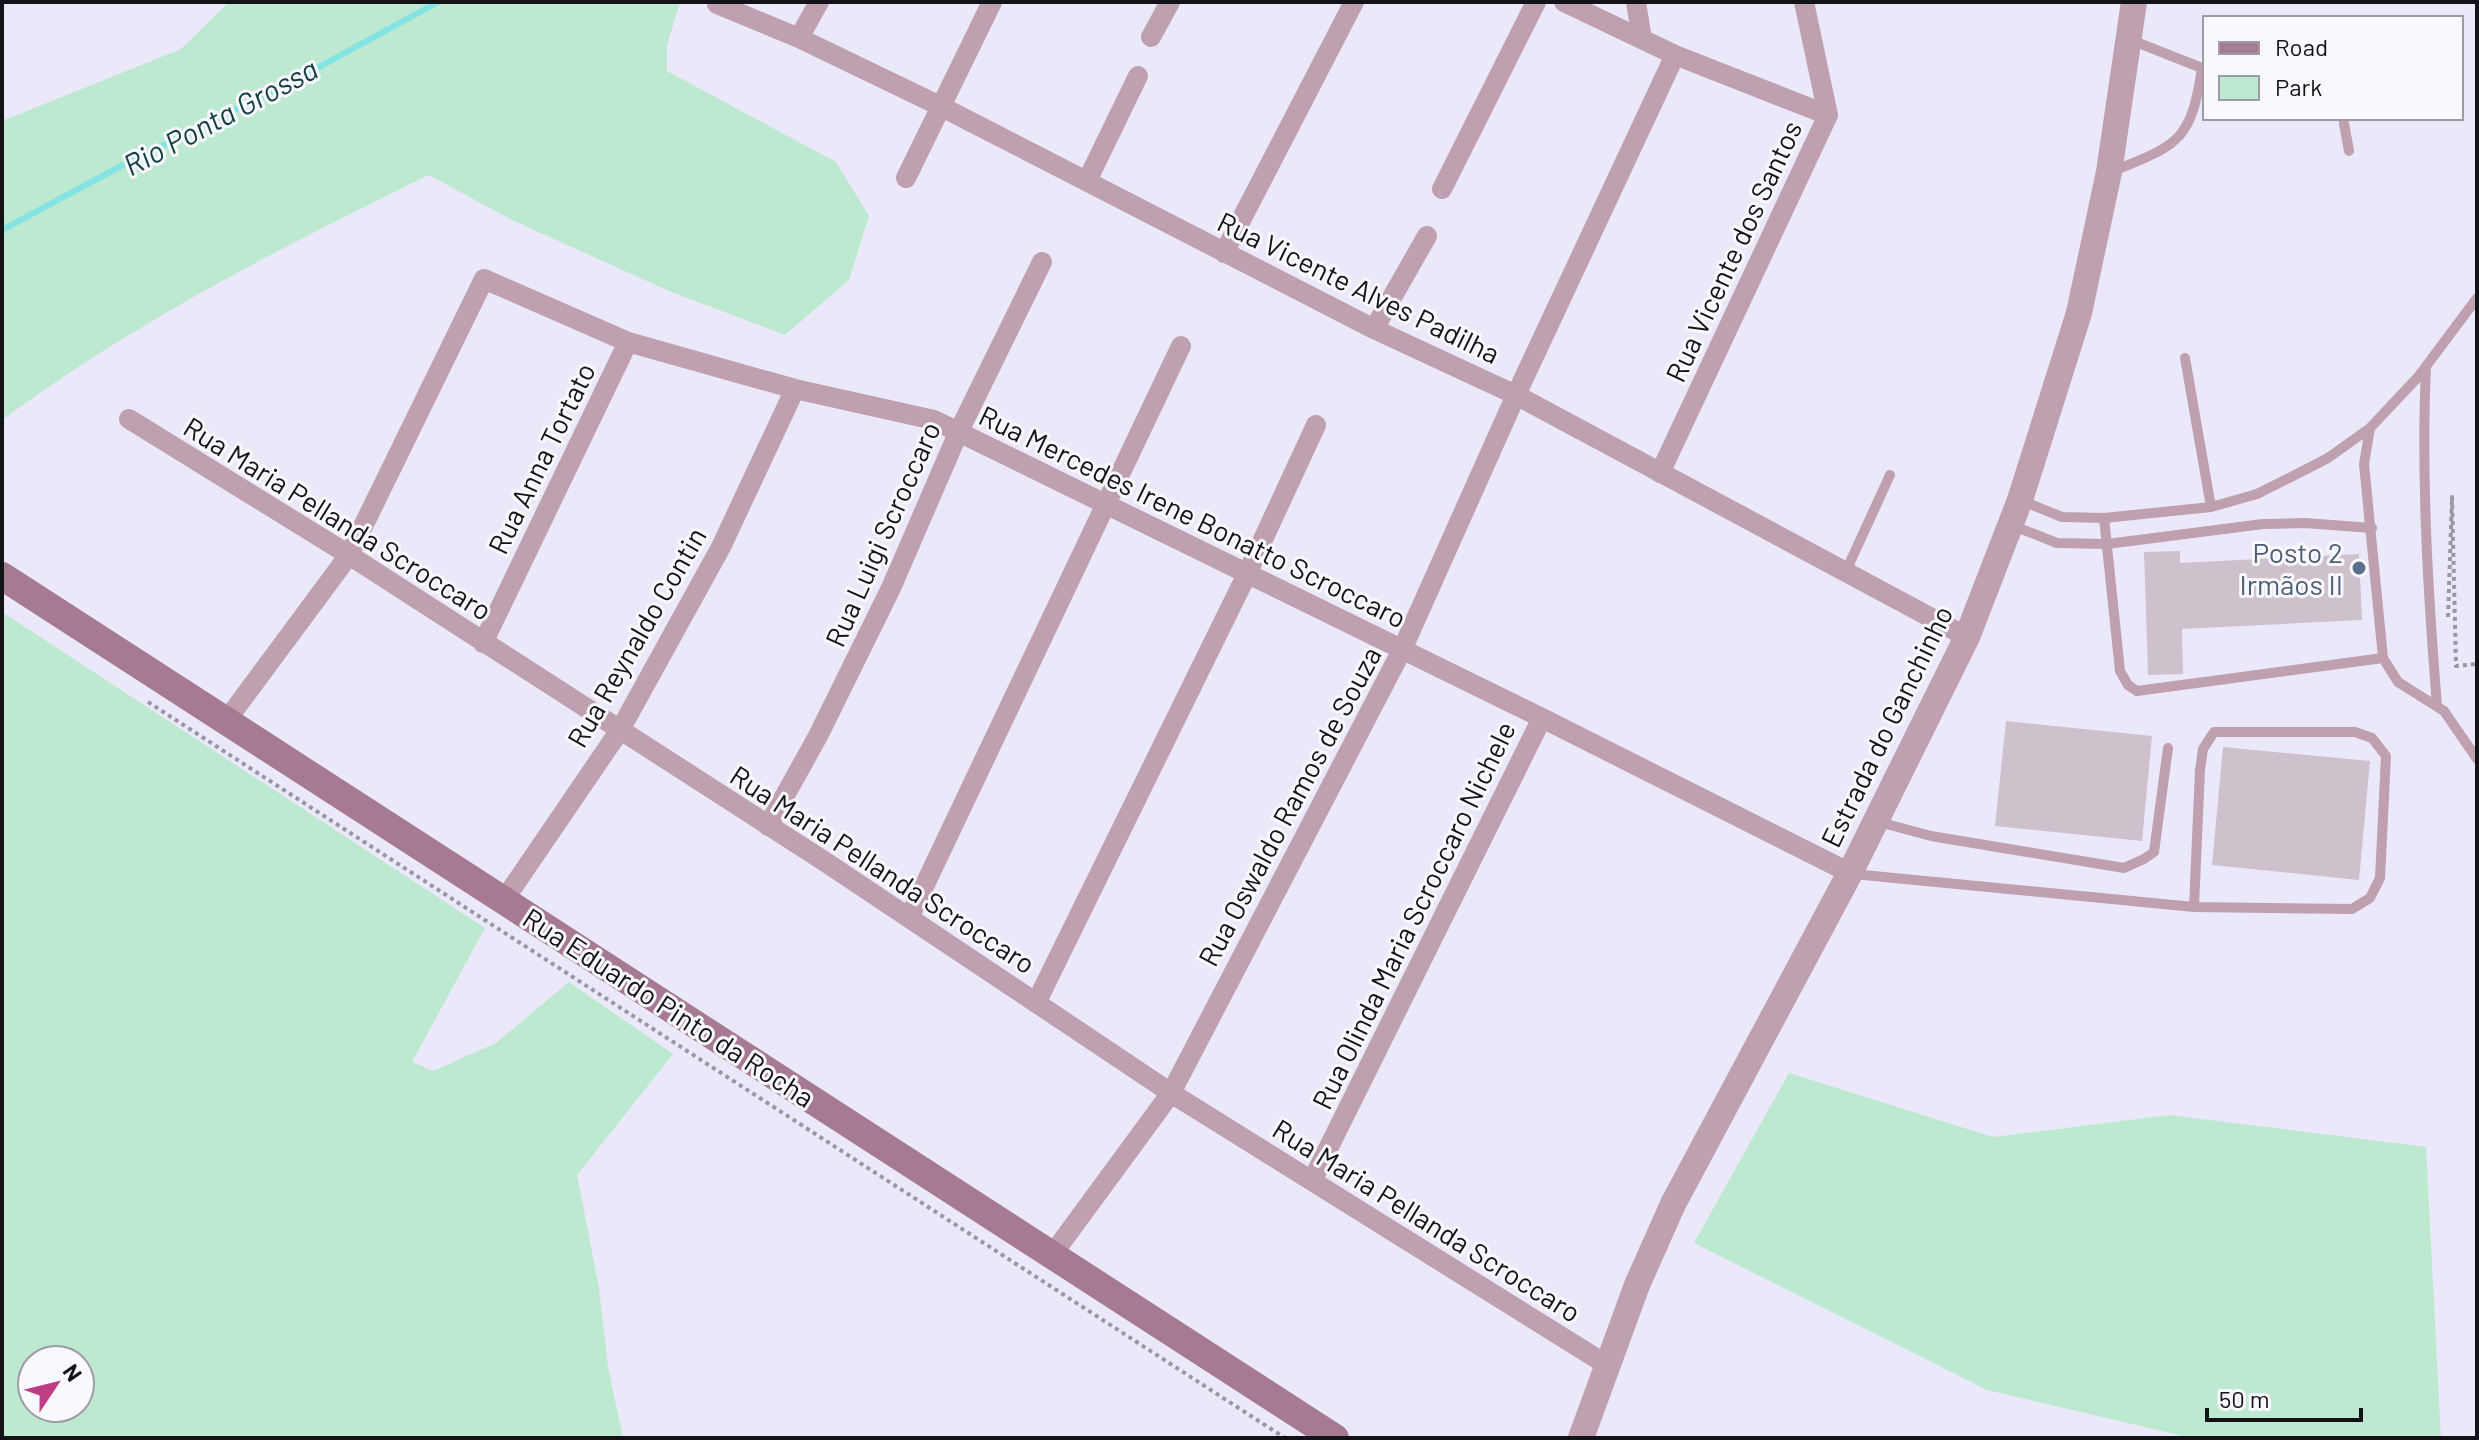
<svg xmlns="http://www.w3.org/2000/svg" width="2479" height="1440" font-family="Barlow,sans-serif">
<rect width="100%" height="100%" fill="#ebe9f9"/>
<path fill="#bde9d1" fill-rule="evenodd" d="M229,2H680L667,45V71L836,162L869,216L849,280L785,335L669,291L512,220L429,175C282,247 134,322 2,420V121L181,49Z
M2,612L485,928L412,1062L433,1071L496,1043L569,982L673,1054L577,1175L599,1288L608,1367L623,1438H2ZM32,1360H80V1408H32Z
M1789,1073L1993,1137L2169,1115L2426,1147L2441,1438H2191L1987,1390L1694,1243Z"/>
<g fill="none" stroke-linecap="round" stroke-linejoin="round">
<path stroke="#85e4e3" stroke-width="6" d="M2,230L123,165L288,84L438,2"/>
</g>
<path fill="#cdc1cc" d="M2180,551V563L2359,554L2362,620L2182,629L2183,674L2148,675L2144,552Z
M2006,721L2152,736L2142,841L1995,826Z
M2223,747L2370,761L2359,880L2212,865Z"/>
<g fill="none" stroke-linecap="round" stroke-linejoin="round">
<path stroke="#9997a3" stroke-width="4" stroke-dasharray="4 4" stroke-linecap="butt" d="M2448,617L2452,497L2456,666L2477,664
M148,702L1285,1438"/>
<path stroke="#bea0af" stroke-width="10" d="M2131,40L2202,68
M2343,118L2349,151
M2111,172C2177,145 2191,143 2202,68L2205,67
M2477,298L2418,377L2370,428L2364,464L2383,658L2398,682L2444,711L2477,759
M2185,358L2211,507
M2426,366C2421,478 2428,593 2437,706
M2020,500L2062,517L2104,518L2211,507L2257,494L2293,476L2328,458L2370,428
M2104,518L2120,671L2128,685L2137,691L2383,658
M2011,525L2057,543L2107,544L2263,524L2305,523L2372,528
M1846,571L1890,475
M1879,822L1931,836L2124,868L2144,859L2154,852L2168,748
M1853,874L2194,907L2352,909L2370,898L2380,878L2386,756L2372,738L2355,732H2214L2203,749L2200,770L2194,907"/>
<path stroke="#bea0af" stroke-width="20" d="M1564,2L1675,55L1828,115
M1636,2L1642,39
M717,4L799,38L940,106L1374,329L1516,395L1967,637
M1151,37L1170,2
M799,38L819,2
M906,178L992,2
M1087,181L1138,76
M1442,189L1536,2
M1224,253L1354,2
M1374,329L1427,236
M129,419L349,555L827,863L1171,1093L1607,1365
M1660,473L1828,115L1804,2
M483,643L628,342
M226,721L349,555L484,279L628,342L795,389L934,420L1542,718L1850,873
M768,826L818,736L891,588L959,431L1042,262
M504,900L620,730L721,547L795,389
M909,918L1181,346
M1036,1003L1247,574L1316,425
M1312,1181L1542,718
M1052,1255L1171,1093L1402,650L1516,395L1675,55"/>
<path stroke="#bea0af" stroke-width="26" d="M1581,1438L1637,1285L1673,1204L1850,873L1967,637L2020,500L2079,313L2109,172L2134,2"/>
<path stroke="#a67b92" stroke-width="28" d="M2,576L1335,1438"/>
</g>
<circle fill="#5c6f8a" stroke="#f8f8fe" stroke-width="3" cx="2359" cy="568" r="8"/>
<g text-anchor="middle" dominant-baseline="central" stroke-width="6" stroke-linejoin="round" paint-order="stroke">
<g font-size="28" fill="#131217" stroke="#f8f8fe">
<text transform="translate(1733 251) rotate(-65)">Rua Vicente dos Santos</text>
<text transform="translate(1359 287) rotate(26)">Rua Vicente Alves Padilha</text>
<text transform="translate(541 458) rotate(-64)">Rua Anna Tortato</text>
<text transform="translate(1193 516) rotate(26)">Rua Mercedes Irene Bonatto Scroccaro</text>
<text transform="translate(338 518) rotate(32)">Rua Maria Pellanda Scroccaro</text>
<text transform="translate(882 534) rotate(-66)">Rua Luigi Scroccaro</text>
<text transform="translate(636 637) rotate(-60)">Rua Reynaldo Contin</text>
<text transform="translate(1886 726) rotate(-64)">Estrada do Ganchinho</text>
<text transform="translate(1289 806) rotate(-62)">Rua Oswaldo Ramos de Souza</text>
<text transform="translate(883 869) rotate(33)">Rua Maria Pellanda Scroccaro</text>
<text transform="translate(1413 915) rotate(-64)">Rua Olinda Maria Scroccaro Nichele</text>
<text transform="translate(669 1007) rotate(33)">Rua Eduardo Pinto da Rocha</text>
<text transform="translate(1427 1220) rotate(32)">Rua Maria Pellanda Scroccaro</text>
</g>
<g font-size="28" fill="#4e5e75" stroke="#f8f8fe" text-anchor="end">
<text x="2343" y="552">Posto 2<tspan x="2343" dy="32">Irmãos II</tspan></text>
</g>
<g font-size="30" font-style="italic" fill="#113e3e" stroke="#f8f8fe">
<text transform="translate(220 116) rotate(-28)">Rio Ponta Grossa</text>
</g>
</g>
<rect width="2479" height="1440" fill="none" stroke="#131217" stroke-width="8"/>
<rect x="2203" y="16" width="260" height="104" fill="#f8f8fe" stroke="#9c9ca2" stroke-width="2"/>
<rect x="2219" y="42" width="40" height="12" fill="#a67b92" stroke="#9c9ca2" stroke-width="2"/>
<text x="2275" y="56" font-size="24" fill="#131217">Road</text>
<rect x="2219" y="76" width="40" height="24" fill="#bde9d1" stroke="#9c9ca2" stroke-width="2"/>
<text x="2275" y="96" font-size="24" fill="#131217">Park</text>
<g transform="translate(56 1384) rotate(55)"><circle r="38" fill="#f8f8fe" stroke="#9c9ca2" stroke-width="2"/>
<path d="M0-6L14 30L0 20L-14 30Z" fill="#bf3d85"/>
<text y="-12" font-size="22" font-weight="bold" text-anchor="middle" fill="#131217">N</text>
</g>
<path d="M2207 1408v12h154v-12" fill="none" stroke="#131217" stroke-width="4"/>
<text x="2219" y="1408" font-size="24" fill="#131217" stroke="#f8f8fe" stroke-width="6" paint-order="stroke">50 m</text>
</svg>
